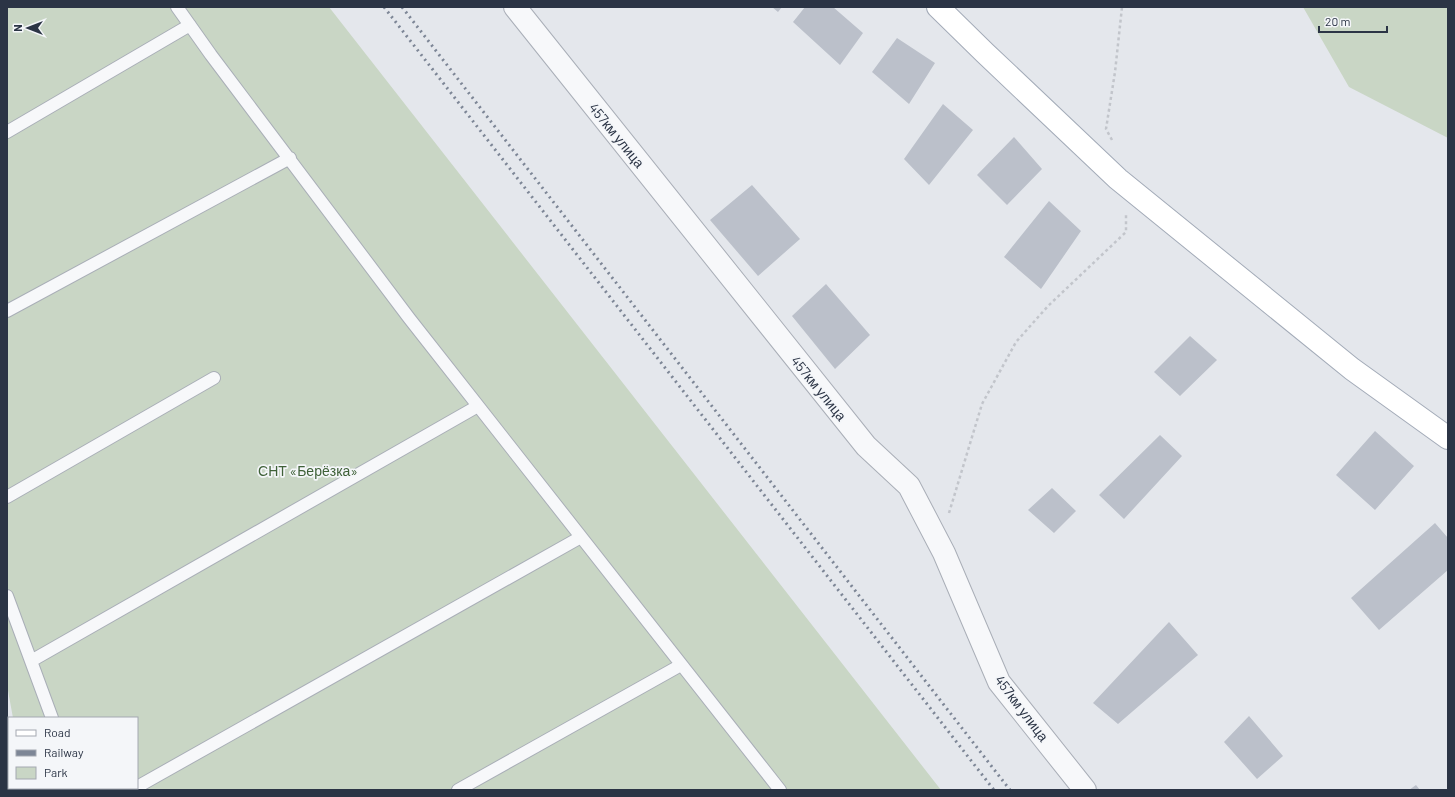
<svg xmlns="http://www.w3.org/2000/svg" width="1455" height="797" font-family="Barlow,sans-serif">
<rect width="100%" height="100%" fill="#e4e7ec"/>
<path fill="#c9d6c5" d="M7,7H329L941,790H26L25,788H137V718H13L7,685Z
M1303,7H1448V138L1349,87Z"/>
<path fill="#bbc0ca" d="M772,7H782L778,12Z
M805,7H833L863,33L840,65L793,22Z
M897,38L935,63L909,104L872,72Z
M943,104L973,130L929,185L904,159Z
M1014,137L1042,169L1007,205L977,175Z
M752,185L800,239L758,276L710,220Z
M1049,201L1081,231L1041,289L1004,257Z
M826,284L870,335L835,369L792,316Z
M1190,336L1217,360L1180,396L1154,372Z
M1375,431L1414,466L1375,510L1336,475Z
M1160,435L1182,456L1124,519L1099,495Z
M1052,488L1076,511L1054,533L1028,510Z
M1435,523L1448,538V570L1379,630L1351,598Z
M1169,622L1198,655L1118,724L1093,703Z
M1249,716L1283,756L1257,779L1224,742Z
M1416,785L1420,790H1409Z"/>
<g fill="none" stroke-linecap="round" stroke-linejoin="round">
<g stroke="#a9aeb7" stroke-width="14">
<path id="lane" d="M177,7L211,55L409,318L780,790
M7,132L190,25
M7,311L290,158
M7,497L214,378
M7,596L52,718
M31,661L478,406
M137,787L581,537
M75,788L76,790
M458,790L681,665"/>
</g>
<g stroke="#a9aeb7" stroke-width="24">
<path id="street" d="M515,7L866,446L909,486L944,553L999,682L1085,790"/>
</g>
<g stroke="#a3abb8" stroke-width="24">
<path id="primary" d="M938,7L985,53L1118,179L1352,369L1448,438"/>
</g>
<path stroke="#c2c5cb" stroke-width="2.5" stroke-dasharray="3 3" stroke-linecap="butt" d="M1112,140L1106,129L1115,72L1122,7
M949,513L982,404L1016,342L1048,306L1126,232V215"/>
<use href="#lane" stroke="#f7f8fa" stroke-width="12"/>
<use href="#street" stroke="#f7f8fa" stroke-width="22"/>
<use href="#primary" stroke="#fff" stroke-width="22"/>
<path stroke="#7d8696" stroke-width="3" stroke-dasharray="2 4" stroke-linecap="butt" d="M384,7L994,790
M402,7L1010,790"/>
</g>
<g text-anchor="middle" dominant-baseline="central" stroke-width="3.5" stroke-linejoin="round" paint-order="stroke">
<g font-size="14" fill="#2b3445" stroke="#f4f6f9">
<text transform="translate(617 135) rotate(51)">457км улица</text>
<text transform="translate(819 388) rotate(51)">457км улица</text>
<text transform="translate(1022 708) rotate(53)">457км улица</text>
</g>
<g font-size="14" fill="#3f6138" stroke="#f4f6f9">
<text x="308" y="470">СНТ «Берёзка»</text>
</g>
</g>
<rect width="1455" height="797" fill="none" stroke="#2b3445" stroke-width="16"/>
<rect x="8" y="717" width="130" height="72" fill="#f4f6f9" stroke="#a4a8b1"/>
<rect x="16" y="730" width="20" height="6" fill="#ffffff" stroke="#a4a8b1"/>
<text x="44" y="737" font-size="12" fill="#2b3445">Road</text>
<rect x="16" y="750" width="20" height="6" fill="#7d8696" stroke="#a4a8b1"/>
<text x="44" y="757" font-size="12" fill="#2b3445">Railway</text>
<rect x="16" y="767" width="20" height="12" fill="#c9d6c5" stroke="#a4a8b1"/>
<text x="44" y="777" font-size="12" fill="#2b3445">Park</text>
<g transform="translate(28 28) rotate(270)" stroke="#f4f6f9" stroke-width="3" paint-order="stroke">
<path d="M0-3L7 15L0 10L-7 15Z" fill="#2b3445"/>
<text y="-6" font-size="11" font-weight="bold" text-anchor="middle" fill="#2b3445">N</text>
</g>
<path d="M1319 26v6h68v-6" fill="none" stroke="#2b3445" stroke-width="2"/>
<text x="1325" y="26" font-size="12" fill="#2b3445" stroke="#f4f6f9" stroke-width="3" paint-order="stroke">20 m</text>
</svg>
